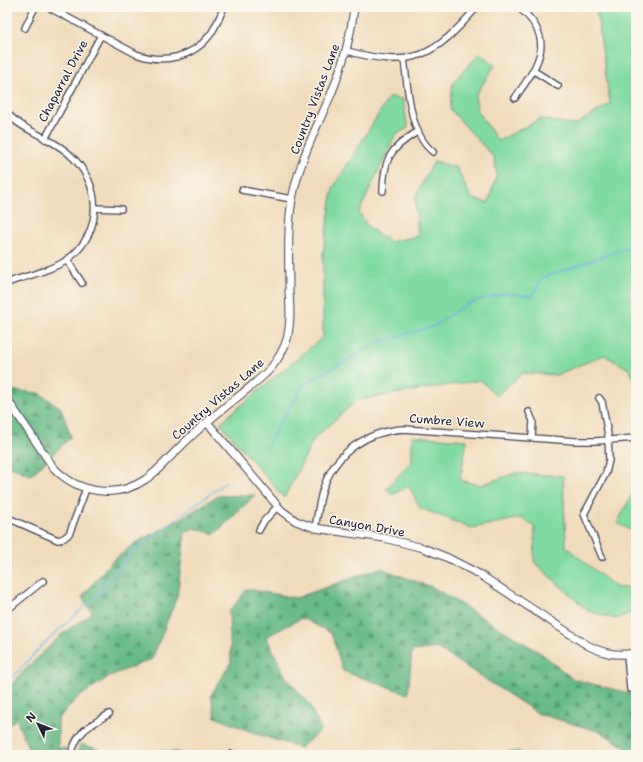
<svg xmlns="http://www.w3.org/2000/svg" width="643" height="762" font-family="'Shantell Sans',sans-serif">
<defs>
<pattern id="forest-firs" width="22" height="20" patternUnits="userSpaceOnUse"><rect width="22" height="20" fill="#68ba86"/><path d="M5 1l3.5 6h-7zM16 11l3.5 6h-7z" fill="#55976f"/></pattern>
</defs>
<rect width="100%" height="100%" fill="#fbf7ec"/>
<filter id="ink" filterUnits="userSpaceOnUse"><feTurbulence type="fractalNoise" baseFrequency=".025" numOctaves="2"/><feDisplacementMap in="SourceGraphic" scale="8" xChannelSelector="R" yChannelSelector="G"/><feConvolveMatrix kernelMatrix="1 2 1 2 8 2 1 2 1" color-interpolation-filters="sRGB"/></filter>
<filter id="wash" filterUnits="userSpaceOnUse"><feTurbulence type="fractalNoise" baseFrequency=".012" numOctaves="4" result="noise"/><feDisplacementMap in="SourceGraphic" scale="16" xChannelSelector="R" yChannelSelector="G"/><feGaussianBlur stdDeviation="0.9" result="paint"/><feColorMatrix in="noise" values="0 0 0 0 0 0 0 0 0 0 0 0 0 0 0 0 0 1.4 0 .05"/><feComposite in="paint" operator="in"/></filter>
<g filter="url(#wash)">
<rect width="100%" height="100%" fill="#f0dcbb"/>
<path fill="#81daa0" stroke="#527e6e" d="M596,7H636V382L629,369L604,355L556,375L523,373L496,396L481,380L357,400L314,439L284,498L220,423L323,337V254L333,188L389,97L403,99L408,128L396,134L359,212L367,226L390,242L418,236L415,197L434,161L457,168L471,198L488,203L497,174L494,158L450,109L453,82L480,53L495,65L475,96L478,112L498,141L540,119L575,125L610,104Z
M412,436L467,440L460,480L480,485L516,473L563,476L566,547L617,588L636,587V615L633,612L616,619L588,611L534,562L535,527L521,518L472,528L420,508L409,486L392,495L386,489L412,461Z
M636,487V533L617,523Z
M519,751V755H478Z"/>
<path fill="url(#forest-firs)" stroke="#456e60" d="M7,390L39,393L61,408L71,437L31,475L7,466Z
M255,495L215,534L194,528L185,532L177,597L152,659L110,676L76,699L58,719V748H67L66,755H31L16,719L7,726V695L15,680L62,634L92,613L82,597L110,563L135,543L177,521L217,496Z
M380,568L434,588L542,654L573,679L636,695V755H632V752L601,732L539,714L437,648L412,651L408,694L343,671L331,633L302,618L266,637L286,677L310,705L321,730L300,748L254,733L215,717L211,695L231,662L229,612L247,589L296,598Z
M80,744L118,755L138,750L177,752L183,755H77Z"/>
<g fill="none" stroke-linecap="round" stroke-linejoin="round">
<path stroke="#6eb0e2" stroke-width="1.5" d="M267,447L277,427L304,385L374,344L434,326L466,304L505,293L532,296L542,278L623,249L636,248
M93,599L99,593L110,577L133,551L226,482
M7,683L43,645L89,602"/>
</g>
</g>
<g filter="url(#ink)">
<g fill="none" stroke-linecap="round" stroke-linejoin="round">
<g stroke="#413e4e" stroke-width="8">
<path id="minor" d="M48,7L136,54C163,64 192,58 210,35C216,27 220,16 224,7
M25,28L35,7
M347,51C413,69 434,57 477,7
M404,59C408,88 409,133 433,152
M534,71L558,86
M515,98C538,65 558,39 518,7
M7,113C23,131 50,137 68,153C102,182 105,232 67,260C51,271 25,276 7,283
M45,139L101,35
M242,190L292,199
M383,191C384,159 389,149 417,132
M95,208L121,209
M67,260L82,283
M599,398L602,402L608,435L609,460L606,473L584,514L602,557
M529,412L533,421L532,438
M8,518L58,540C64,539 67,537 70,532L86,489
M315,528C318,514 319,499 324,486C337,451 368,431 404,429L576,441H596L636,438
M259,530L264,521L278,506
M7,610L43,581
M627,654L630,689
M232,754V755
M71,755C77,731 89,726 109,714"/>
</g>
<g stroke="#413e4e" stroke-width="9">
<path id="tertiary" d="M7,399L53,467C77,493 116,500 146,479C157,472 166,461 175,452C185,442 195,432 206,423C227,404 252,388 271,368C278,359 284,350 287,339C291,323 290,307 289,291C289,262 287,234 291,206C297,165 316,129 332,92C343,64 351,37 354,7
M207,422L281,510L296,521L315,528L384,538L423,548L448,558L479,574L587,645C605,654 616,656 636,653"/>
</g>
<use href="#minor" stroke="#fff" stroke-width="5.5"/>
<use href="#tertiary" stroke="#fff" stroke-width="7"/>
</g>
</g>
<g text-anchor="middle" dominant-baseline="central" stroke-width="3" stroke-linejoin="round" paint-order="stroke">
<g font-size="12" fill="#22223b" stroke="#fbf7ec">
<text transform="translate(63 81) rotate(-62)">Chaparral Drive</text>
<text transform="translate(315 99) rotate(-69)">Country Vistas Lane</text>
<text transform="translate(218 399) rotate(-41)">Country Vistas Lane</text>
<text transform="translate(447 421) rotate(4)">Cumbre View</text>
<text transform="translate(367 526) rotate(10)">Canyon Drive</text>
</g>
</g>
<rect width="643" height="762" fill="none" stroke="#fbf7ec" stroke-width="24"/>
<g transform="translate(38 724) rotate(313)" stroke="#fbf7ec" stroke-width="3" paint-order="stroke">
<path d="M0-3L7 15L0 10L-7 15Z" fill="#22223b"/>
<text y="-6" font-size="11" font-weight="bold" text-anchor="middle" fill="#22223b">N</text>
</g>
</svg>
